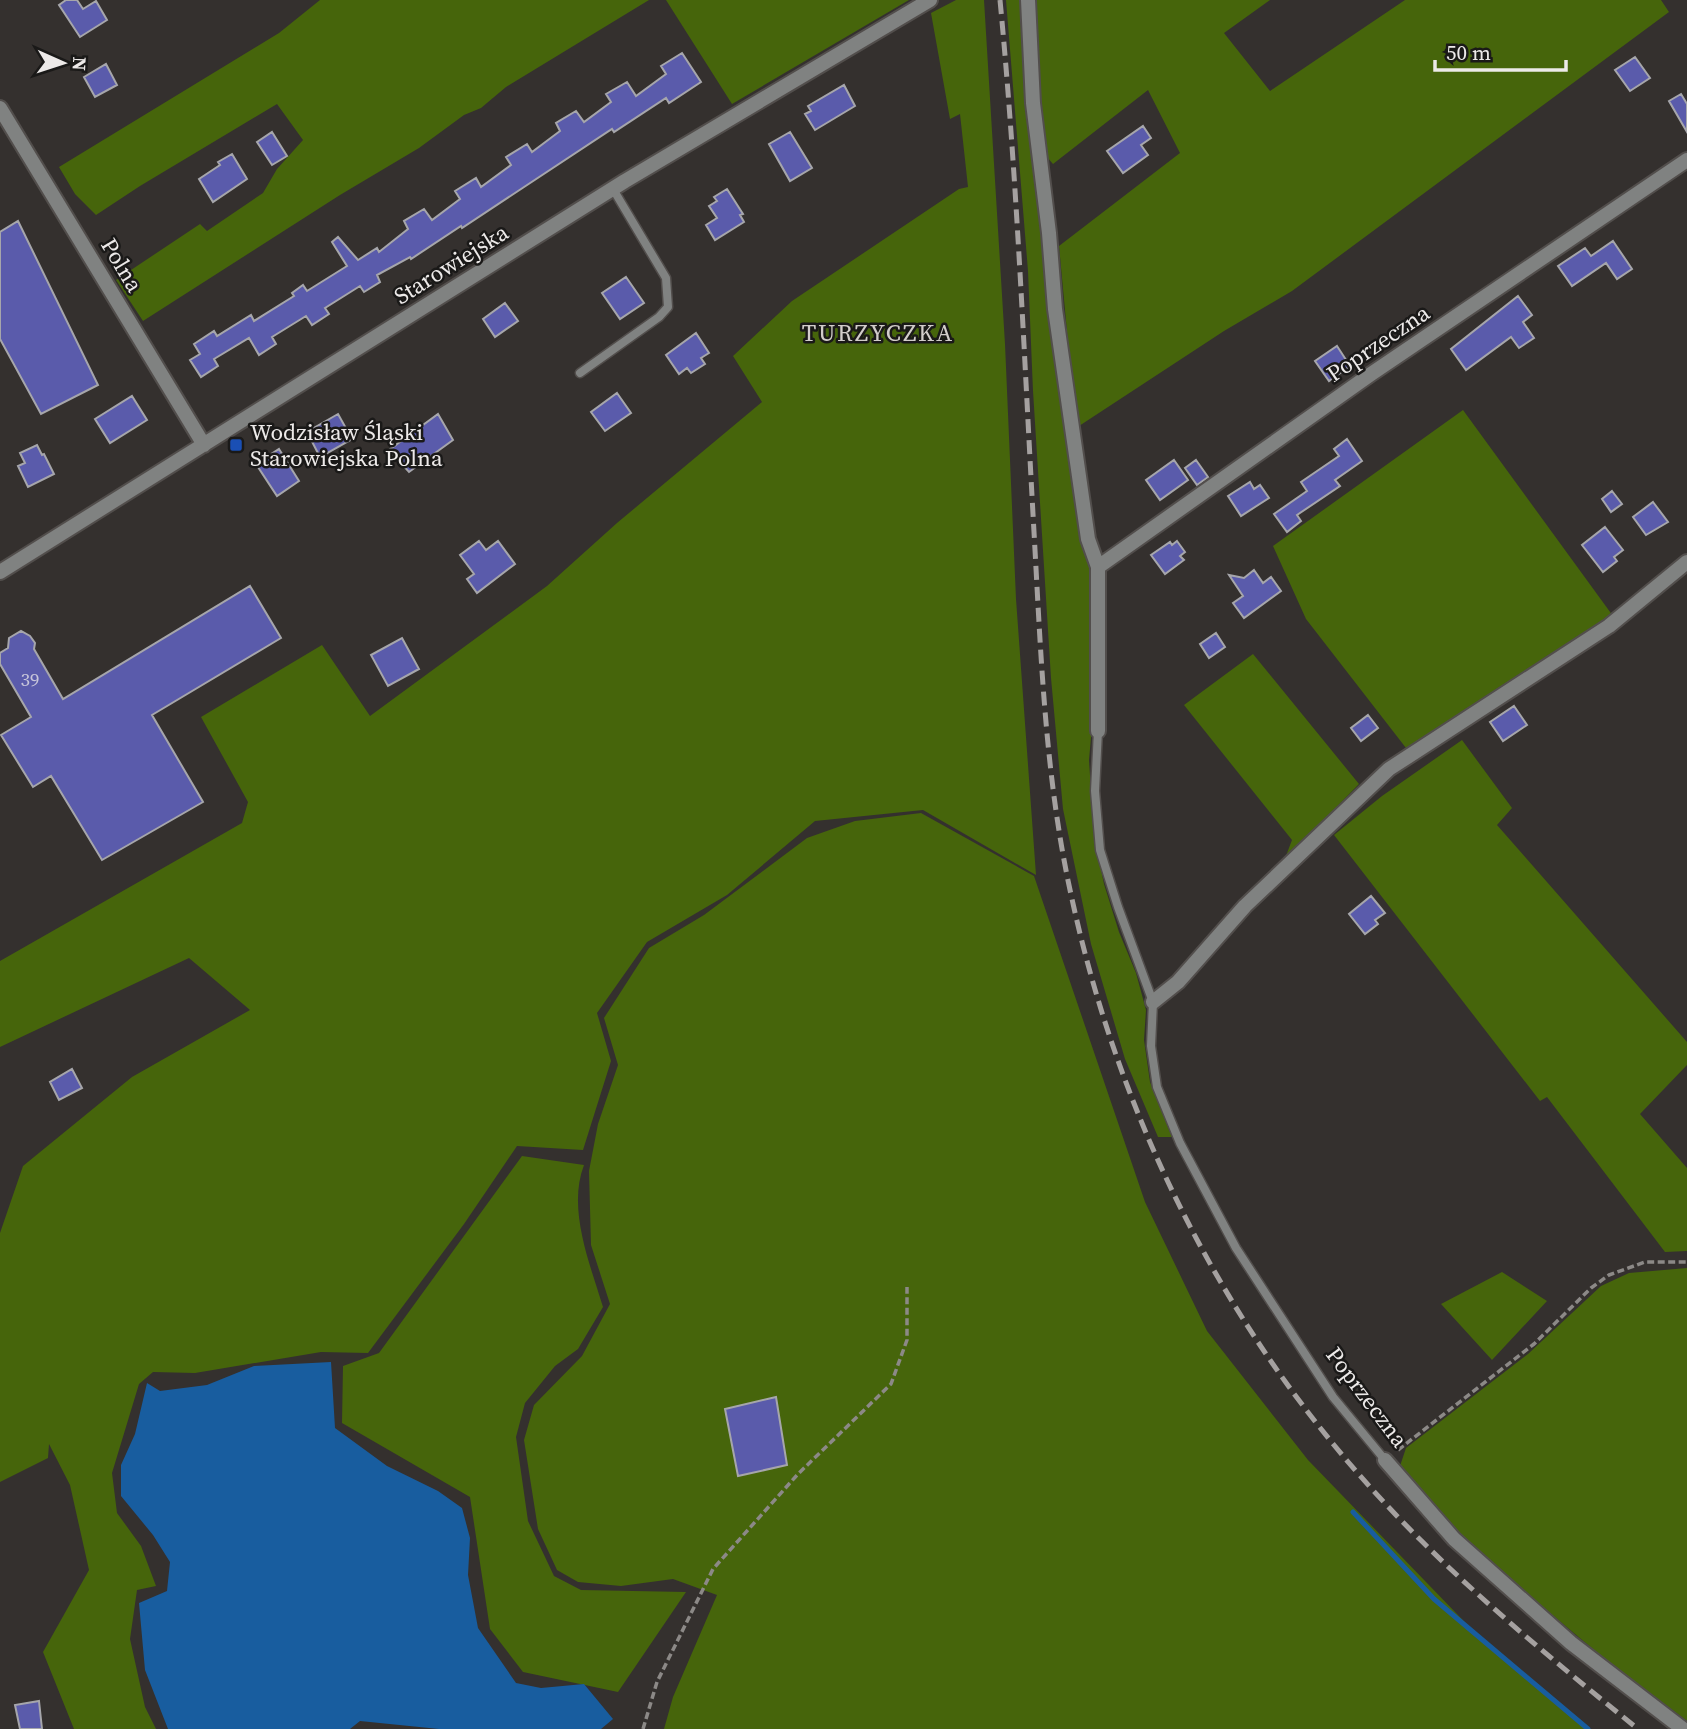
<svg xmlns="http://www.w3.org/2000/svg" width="1687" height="1729" font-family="'Source Serif 4',serif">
<rect width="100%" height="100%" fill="#34302e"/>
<path fill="#46650b" d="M320,0H649L506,87L481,108L464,115L419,148L340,195L143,321L116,280L200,224L207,231L263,193L277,169L303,140L277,104L140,186L96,215L75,194L59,167L279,33Z
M666,0H909L732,104Z
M956,0H984L1005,344L1016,599L1036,875L923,810L815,821L727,895L647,942L597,1013L611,1061L583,1150L517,1146L464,1224L368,1353L321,1352L195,1373L153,1372L139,1384L112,1473L117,1513L141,1546L156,1586L137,1590L130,1639L145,1707L156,1729H74L43,1652L89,1570L70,1485L49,1444L48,1458L0,1482V1233L23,1166L132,1077L250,1010L189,958L0,1047V961L242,823L248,802L201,717L322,645L370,716L547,586L617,523L762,402L733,356L792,301L959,189L968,187L960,114L950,119L931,13Z
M1006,0H1021L1020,17L1029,122L1061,399L1079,530L1091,566L1094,704L1089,760L1094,836L1104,884L1119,932L1136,973L1146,1010L1144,1040L1150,1082L1172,1137H1158L1125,1059L1091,944L1063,809L1051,678L1033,391L1028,271Z
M1036,0H1270L1224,33L1270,91L1405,0H1661L1669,12L1292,291L1224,331L1076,428L1059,246L1180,153L1148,90L1053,164L1046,156L1035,44Z
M1463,410L1613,616L1406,748L1306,619L1273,546Z
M1253,654L1359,784L1284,861L1292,840L1184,705Z
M1462,740L1512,808L1497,825L1687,1042V1065L1640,1114L1687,1168V1251L1665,1252L1547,1097L1540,1101L1334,835L1382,796Z
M921,813L1034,876L1145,1202L1207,1331L1308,1460L1485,1643L1590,1729H664L673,1697L717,1595L673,1579L621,1586L578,1582L557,1570L538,1529L524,1440L534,1405L582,1356L610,1304L591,1245L589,1171L598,1124L618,1065L604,1018L649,948L704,915L807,838L855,821Z
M522,1156L584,1165C567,1209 590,1264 603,1307L578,1349L555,1366L525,1403L516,1437L528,1521L554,1576L581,1590L686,1592L618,1692L523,1672L490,1629L470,1497L342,1423L343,1366L379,1353Z
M1687,1268V1721L1606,1660L1477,1552L1399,1469L1406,1448L1528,1354L1601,1286L1629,1273Z
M1502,1272L1547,1301L1492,1360L1441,1304Z"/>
<path fill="#185d9f" d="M331,1362L335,1428L387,1466L438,1491L462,1508L470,1538L468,1575L478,1628L516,1683L541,1688L584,1684L613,1719L601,1729H439L360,1721L350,1729H168L145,1670L139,1603L167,1591L170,1562L153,1535L121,1496V1465L135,1434L147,1383L160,1391L207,1385L254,1366Z"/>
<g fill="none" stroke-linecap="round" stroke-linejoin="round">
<path stroke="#185d9f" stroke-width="5" d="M1353,1512L1434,1599L1588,1729"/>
</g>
<path fill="#5a5bab" stroke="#a6a6ab" stroke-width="2" d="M66,0H77L83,9L96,1L107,20L80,37L59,5Z
M682,53L701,82L669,103L666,98L614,132L612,129L462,228L461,226L411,259L410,257L377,275L380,282L364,292L360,286L325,308L329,314L312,325L306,316L272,337L276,344L259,355L249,338L214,359L218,366L201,377L190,360L200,354L194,344L214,331L217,336L251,315L254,321L294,296L292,293L303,285L307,291L347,266L332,242L338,237L358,260L377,248L379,252L408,229L404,221L424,209L432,220L460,199L455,191L476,178L481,187L511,165L506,157L527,144L532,152L560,131L556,123L576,111L584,122L611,102L606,94L627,82L636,96L666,74L661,66Z
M1635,57L1650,78L1630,91L1615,70Z
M106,64L117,85L95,97L84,77Z
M844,85L855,106L815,130L805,114L811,111L808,106Z
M1681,94L1687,104V132L1669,101Z
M1143,126L1151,138L1141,145L1148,155L1123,173L1107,151Z
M272,132L287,156L272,165L257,142Z
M790,132L812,168L790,181L769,144Z
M232,154L247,179L213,202L199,179L220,165L218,162Z
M727,189L743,214L740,215L744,222L715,240L706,225L717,218L709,206L717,201L714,197Z
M18,221L98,385L41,414L0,339V232Z
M1613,241L1632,269L1617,279L1606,263L1572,286L1558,266L1585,248L1591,256Z
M626,277L644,303L620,319L602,293Z
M1518,296L1532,315L1523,322L1534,338L1519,348L1511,337L1466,370L1451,349Z
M505,303L518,321L495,337L483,319Z
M696,333L709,353L701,358L705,364L691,373L687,368L679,374L666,355Z
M1337,346L1350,366L1329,381L1315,361Z
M617,393L631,413L605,431L591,412Z
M132,396L147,420L110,443L95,419Z
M338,414L352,439L320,457L307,432Z
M438,414L453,440L409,472L389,450Z
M1347,439L1362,461L1335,480L1340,486L1297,515L1301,521L1287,532L1274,514L1307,491L1301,482L1339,456L1334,449Z
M37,445L42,455L44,454L54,474L28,487L18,466L25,463L20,453Z
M279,449L299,481L277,496L256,464Z
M1174,460L1188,480L1160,500L1146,480Z
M1196,460L1208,477L1197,485L1185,468Z
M1250,482L1254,489L1260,485L1269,498L1241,516L1228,496Z
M1612,491L1622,504L1611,512L1602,499Z
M1653,502L1668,522L1646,535L1633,517Z
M1605,527L1623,550L1614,557L1617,561L1603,572L1582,545Z
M479,541L486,550L498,541L515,564L477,593L467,579L474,574L460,555Z
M1177,541L1185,552L1180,556L1184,560L1165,574L1151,555L1170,542L1172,545Z
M1254,570L1263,583L1271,577L1281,591L1244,618L1233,603L1243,596L1229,575L1244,578Z
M250,586L281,638L152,715L203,802L102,860L51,776L33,787L1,735L31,717L0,664V653L8,648L9,638L21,631L30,636L35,643L34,649L63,699Z
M1216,633L1225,647L1209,658L1200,644Z
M402,638L419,669L388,686L371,655Z
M1514,706L1527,725L1503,741L1490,722Z
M1368,715L1378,728L1361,741L1351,728Z
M1371,896L1385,913L1375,920L1378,924L1365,934L1349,914Z
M72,1069L82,1088L59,1100L50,1082Z
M776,1397L787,1465L738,1476L725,1409Z
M39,1701L42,1729H20L15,1705Z"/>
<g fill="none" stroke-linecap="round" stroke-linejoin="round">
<g stroke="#524e4c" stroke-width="11">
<path id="lane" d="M580,373L659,317L668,307L666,278L613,189
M1098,731L1095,791L1100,850L1118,907L1153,1002L1151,1046L1157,1087L1180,1143L1236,1248L1333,1397L1385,1460"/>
</g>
<g stroke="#524e4c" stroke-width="18">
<path id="street" d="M1028,0L1033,103L1049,233L1055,309L1088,539L1098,567V731
M0,108L204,445
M1098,567L1371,374L1687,160
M0,572L625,181L930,0
M1153,1002L1178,982L1245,906L1389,769L1609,626L1687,562
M1385,1460L1454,1539L1571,1643L1683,1729"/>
</g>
<path stroke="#8c8987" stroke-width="3.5" stroke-dasharray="7 3.5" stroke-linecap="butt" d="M1398,1450L1534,1344L1591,1288L1609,1275L1645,1262H1687
M643,1729L657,1682L713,1569L798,1474L891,1384L907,1340V1287"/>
<use href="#lane" stroke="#808281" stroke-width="8"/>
<use href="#street" stroke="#808281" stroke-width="14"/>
<path stroke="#a5a1a0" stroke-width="5" stroke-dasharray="14 7" stroke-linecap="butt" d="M1000,0C1017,177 1024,355 1034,532C1041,655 1045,779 1072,899C1115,1097 1204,1287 1334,1445C1422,1553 1529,1641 1638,1729"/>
</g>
<rect fill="#1a4fb4" stroke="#1a1918" stroke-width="2.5" x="229" y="438" width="14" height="14" rx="3.5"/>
<g text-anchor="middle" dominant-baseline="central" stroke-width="5" stroke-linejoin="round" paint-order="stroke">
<g font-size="19" fill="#c8c6da">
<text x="30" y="679">39</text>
</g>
<g font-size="23" fill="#edeae9" stroke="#1a1918">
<text transform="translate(451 264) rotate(-32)">Starowiejska</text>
<text transform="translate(122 265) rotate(59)">Polna</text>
<text transform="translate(1378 343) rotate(-34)">Poprzeczna</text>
<text transform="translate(1367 1397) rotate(53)">Poprzeczna</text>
</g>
<g font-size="23" fill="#edeae9" stroke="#1a1918" text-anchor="start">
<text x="250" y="432">Wodzisław Śląski<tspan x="250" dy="26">Starowiejska Polna</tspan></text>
</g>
<g font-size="24" letter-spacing="2" fill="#d2cdca" stroke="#1a1918">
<text x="878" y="332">TURZYCZKA</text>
</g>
</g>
<g transform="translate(63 63) rotate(93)" stroke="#1a1918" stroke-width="5" paint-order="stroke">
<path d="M0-5L12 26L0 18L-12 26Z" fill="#edeae9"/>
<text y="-10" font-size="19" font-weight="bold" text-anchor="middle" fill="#edeae9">N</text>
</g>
<path d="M1435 60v10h131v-10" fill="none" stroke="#edeae9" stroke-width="3.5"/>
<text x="1446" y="60" font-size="21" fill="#edeae9" stroke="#1a1918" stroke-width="5" paint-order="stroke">50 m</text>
</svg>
